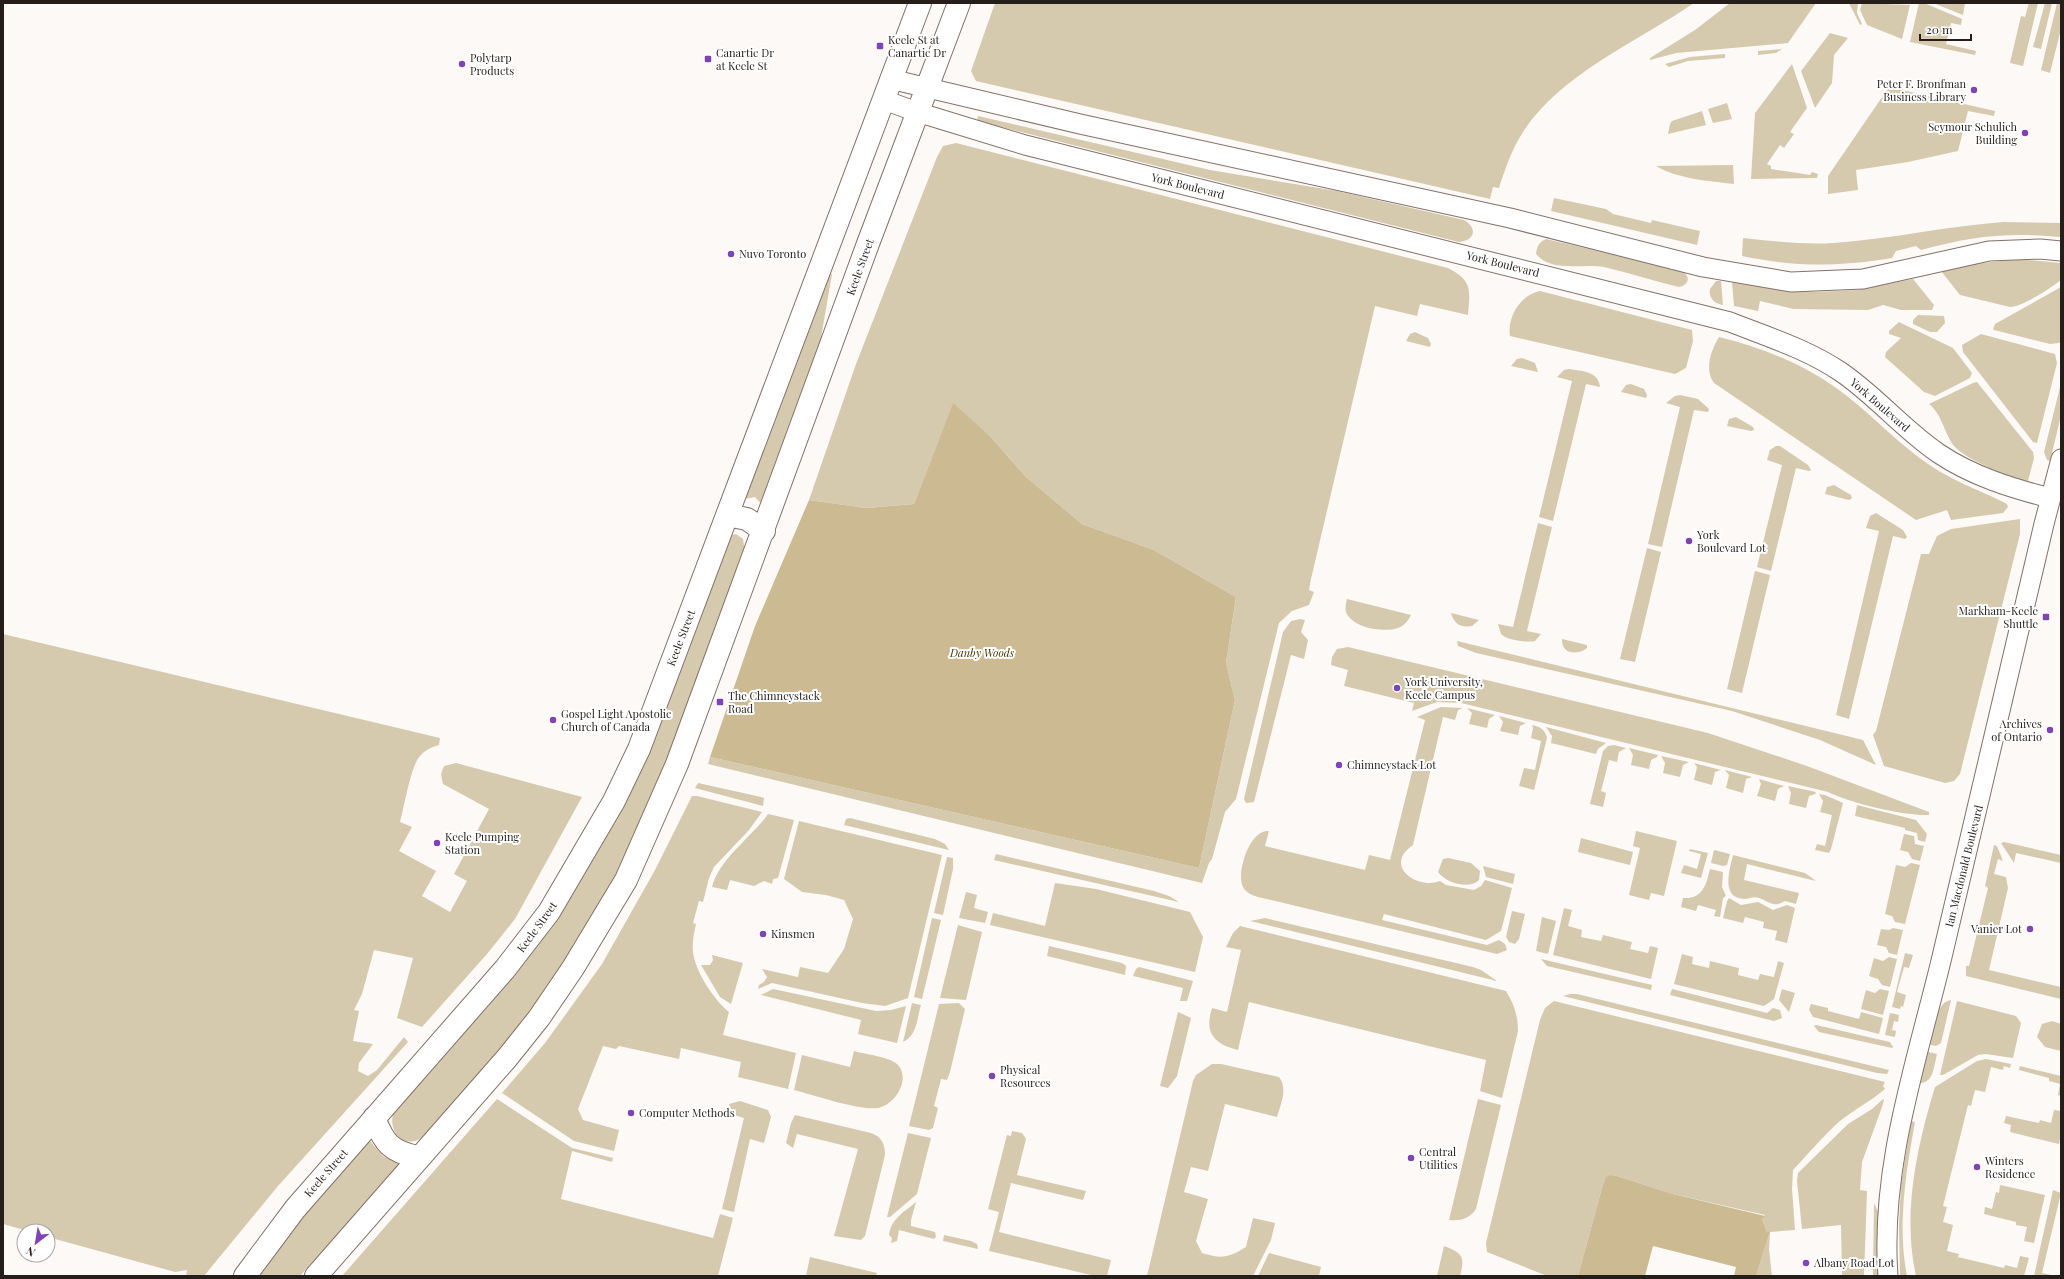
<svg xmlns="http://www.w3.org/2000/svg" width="2064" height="1279" viewBox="0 0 2064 1279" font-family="'Playfair Display',serif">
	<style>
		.green { fill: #d5caad }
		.forest { fill: #ccbb92 }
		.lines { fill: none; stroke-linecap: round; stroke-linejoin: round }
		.tertiary-casing { stroke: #83726a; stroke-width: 21 }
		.secondary-casing { stroke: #83726a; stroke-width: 24 }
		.tertiary { stroke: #fff; stroke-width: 19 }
		.secondary { stroke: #fff; stroke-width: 22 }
		.poi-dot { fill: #7d44ba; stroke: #fff; stroke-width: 1.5 }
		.labels { text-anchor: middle; stroke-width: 4; stroke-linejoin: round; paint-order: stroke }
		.poi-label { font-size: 11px; fill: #251e1a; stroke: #fff; text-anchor: start }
		.street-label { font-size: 11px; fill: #251e1a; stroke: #fff }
		.park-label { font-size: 11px; font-style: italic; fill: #493700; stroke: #fff }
	</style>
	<rect width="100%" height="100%" fill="#fdf9f7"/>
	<path class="green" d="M995,3h699c-55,38 -134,71 -171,129 -11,17 -18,37 -24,56l-6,-1 -3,12 -514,-118 -5,-10z
		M1730,3h86l-28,40 -112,10 -26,7v-2l45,-28z
		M1849,3h9l-1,10 5,11 -2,1z
		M1862,3l48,2 -8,34 -35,-14 -7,-15z
		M1919,3h5l38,16 -1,6 -10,-2 -5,21 30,7 -1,4 -65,-13z
		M1933,3h32l-2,12z
		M2029,3h9l-15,63 -13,-3 11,-47 4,1z
		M2045,3h7l-11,46 -8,-2z
		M2057,3h4v26l-11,44 -9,-3z
		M1830,33l18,5 -14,17 -2,28 -17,25 -14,-37z
		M1782,49l-6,4 -18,2v-4z
		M1725,54v4l-37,3 -19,6 -4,-3 25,-7z
		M1792,64l15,44 -17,24 4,2 -10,14 -4,-3 -13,19 4,2v3l39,6 2,-3 6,2 -1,4 -66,1 4,-66z
		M1889,87l106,24 -1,5 -26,-5 -10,40 -50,11 -52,8 2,20 -30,4v-18z
		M1727,103l5,16 -19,4 -5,-14z
		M1702,111l4,14 -38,9 2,-10 2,-3z
		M978,116l232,54 127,21 127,29c14,8 11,21 -5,22l-482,-121z
		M956,143l492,125c25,13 22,22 20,47l-48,-11 -3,12 -42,-10 -64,273 -2,11 5,2 -5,13 -17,6 -13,12 -43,176 -11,13 -13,47 -3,4 -7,20 -494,-119 2,-7 489,111 36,-168 -9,-37 10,-66 -82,-47 -72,-26 -57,-48 -35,-40 -37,-32 -39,100 -48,4 -57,-8 47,-136 81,-207 6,-11z
		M1733,165l1,19c-25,-3 -56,-5 -78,-18z
		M1554,198l52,11 7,5 38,9 1,-3 48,11 -3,14 -146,-34z
		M2003,222l58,1 -1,14c-51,-5 -89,-1 -139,13l-5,-4 -20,5 -4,7c-53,9 -97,9 -150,-2l1,-18c30,3 61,7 91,5 57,-4 113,-17 169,-21z
		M1546,239l134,31c11,5 10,15 -1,17 -25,-6 -50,-14 -75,-20 -21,-4 -53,6 -68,-13 1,-8 3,-12 10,-15z
		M2018,259l43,4v17c-10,8 -39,27 -51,27l-50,-12 -19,-24 24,-6z
		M829,273l3,1 -14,81 -56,150 -7,-8 -11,2z
		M1913,279l21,26 -2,5h-31l-18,-5 -15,5 -75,-1 -33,-8 -2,10 -24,-5 -2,-24 81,10 43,-2z
		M1716,281h5l2,24c-8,-1 -15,-7 -13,-16z
		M2061,287v54l-2,2 -9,1 -56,-14 -1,-1 2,-5z
		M1540,291l152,39 1,11 -7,27 -11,6 -165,-38c-3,-19 10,-41 30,-45z
		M1918,315l26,1 1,7 -8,9h-7l-17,-8v-4z
		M1899,322l54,26 19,25 -2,5 -35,18 -11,-4 -39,-35 1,-5 15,-14 -12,-4v-3z
		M1415,332l13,6 3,6 -1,3 -24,-6 4,-7z
		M1981,334l74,20 2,9 -20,80 -4,-1 -70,-90 -1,-7z
		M1719,337c46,11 91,30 128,59 29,23 54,50 84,70 24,16 51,25 76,38l1,3 -5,6 -52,7 -4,-10 -31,10 -202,-137c-10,-13 -3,-33 5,-46z
		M1522,358l13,5 3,9 -27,-6 6,-7z
		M1569,369c12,2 30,2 31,18l-14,-3 -33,137 -14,-4 33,-136 -15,-4 7,-7z
		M1977,382l56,70 1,6 -6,23c-16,-1 -64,-23 -74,-35 -10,-13 -12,-32 -25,-42l44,-21z
		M2061,383v33l-11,45 -3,-1 -3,-8z
		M1631,384l13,5 3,6 -1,3 -25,-6 5,-7z
		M1680,395l18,4 11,10 -1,3 -14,-2 -32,137 -14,-3 32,-137 -14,-4 9,-7z
		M1736,417l17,10 1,3 -3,1 -24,-5 2,-7z
		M1776,446h4l28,19 3,5 -2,1 -13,-3 -25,103 -14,-4 25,-102 -15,-5 3,-10z
		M1834,485l17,10 1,3 -3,2 -24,-6 2,-7z
		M1876,513l27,17 4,7 -2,2 -12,-3 -44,183 -13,-4 43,-184 -13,-3 4,-12z
		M2020,519v15l-60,240 -6,7 -9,2 -61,-17 -11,-31 3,-4 45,-177h8l8,-18 14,-7z
		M1538,523l14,4 -25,104 14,3 -6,7c-7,2 -29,-1 -34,-7 -1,-3 -2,-7 -3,-10l15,3z
		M736,534l7,5 2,13c-46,124 -89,258 -156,372 -44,75 -101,140 -159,205 -4,4 -8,9 -12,11 -18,7 -29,-11 -25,-26l149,-178 186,-396 4,-5z
		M1647,548l14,4 -26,110 -15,-3z
		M1755,571l15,4 -28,118 -15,-4z
		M1347,599l64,16c-3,6 -7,11 -13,13 -14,5 -46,0 -52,-16 -1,-3 0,-9 1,-13z
		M1451,613l28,7 -7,6c-11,2 -18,-2 -21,-13z
		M1300,619l5,1 -4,12 7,8 -4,19 -13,-4 -37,147 -8,1 -2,-4 39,-167 8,-11z
		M3,634l437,104 -1,7c-7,2 -14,5 -19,11 -9,9 -16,52 -20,66l12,5 -13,24 37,20 -14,25 28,16 17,-31 -13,-7 35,-65 -46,-25 -2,-10 3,-8 12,-3 126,34 -67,122 -28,35 -65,73 -25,-9 16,-60 -39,-8 -12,44 -8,16 5,1 -6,30 20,3 -14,19 -1,8 10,5 9,-6 27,-33 4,5 -130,144 -74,90h-18l1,-6 -12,2 -127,-35v-6h-20l-25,-7z
		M1562,639l25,6v3c-10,8 -26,6 -25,-9z
		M1457,641l406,99 13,25 -56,-25 -88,-29 -256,-58 -18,-7z
		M1348,647l360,86 99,33 122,46v3c-26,1 -79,-12 -101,-23l-367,-89 -24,-1 -25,9 2,-8 -70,-17 4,-16 -17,-5 1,-8 5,-8z
		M1441,707l22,1 -5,2 -3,10 -12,-3 -30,128c-31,21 5,45 27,36l6,4 28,5 7,-4 4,-6 27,8 -11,43 -15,9 -102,-26 -2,6 105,25 12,-5 6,4 2,6 -10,4 -239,-57c-6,-2 -12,-4 -15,-10 -7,-13 6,-58 26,-56l-4,15 100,24 4,-15 21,5 35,-140 -8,-3z
		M1467,708l28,7 -6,4 -2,9 -18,-4 3,-11z
		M1499,716l27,7 -6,3 -2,9 -18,-4 3,-9z
		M1532,725c8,2 13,4 15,13l-13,52 -15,-4 5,-18 11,2 6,-29 -10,-3 2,-10z
		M1546,727l60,16 -8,6 -2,5 -45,-11 1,-7z
		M1614,745l12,3 -7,4 -2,10 -8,-2 -8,31 5,2 -3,14 -13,-3 13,-53 5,-5z
		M1629,748l29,7 -1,2 -6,3 -2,9 -18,-4 2,-10z
		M1661,756l28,6 -6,3 -3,12 -17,-4 2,-10z
		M1694,763l27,7 -6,2 -3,13 -18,-5 3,-13z
		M1725,770l27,7 -6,2 -3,14 -17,-5 3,-13z
		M1759,779l25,7 -6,3 -3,12 -18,-5 4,-12z
		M698,783l63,14 3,1 -1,8 -68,-18z
		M1788,786l28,6 -1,2 -6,2 -3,12 -17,-4 2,-11z
		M1819,794l6,1 18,8 -12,46 -2,4 -14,-3 2,-6 8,2 7,-31 -12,-3 3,-11z
		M692,796h5l65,16 -13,18 -35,37 -5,11 -6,24 -4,-1 -6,22 3,1c-2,9 -4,18 -3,28 2,19 21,48 36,60l-6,23 73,18 -8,36 -50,-12 3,-15 -60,-14 -2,11 -60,-13 -3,3 -13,-3 -25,63 5,11 36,10 -5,21 -40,-10 -72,-48 43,-50 57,-79 53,-94z
		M1857,805l59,15 11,14 -2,8 -7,-2 -1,-7 -12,-3v-2l-50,-12z
		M768,814l26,6 -16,58 -5,1 -1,5 -8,-3 -10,5 -24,-6 -3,10 -15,-3c7,-28 40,-50 56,-73z
		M850,818l85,21 10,5 4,6 -105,-25 2,-6z
		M799,821l143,34 -34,143 -23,8 -23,-3 -90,-20 -14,6 1,-4 5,-3 3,-5 -5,-8 36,8 2,-10 28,6 16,-24 9,-30 -9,-19 -18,-5 -24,-3 -18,-13z
		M1636,831l41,10 -13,55 -13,-3 -2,7 -20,-5 11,-47 -7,-2z
		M1904,834l10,2 1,8 9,2 -4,15 -8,-2 -4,-7 -8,-2z
		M1581,838l52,14 -3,13 -52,-13z
		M2004,842l57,13v8l-45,-10 -2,10 -13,-20z
		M1994,845l3,1 6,15 -5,-2 -4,15 12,3 2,11 -19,82 72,17v12l-95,-23v-10h3l19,-78 -3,-2z
		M1690,849l18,4 -7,25 -20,-5 3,-8 13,4 4,-15 -12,-3z
		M1714,850l16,4 -3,11 -4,1 -12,-3z
		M996,854l158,37 15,5 10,6 -185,-42z
		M1733,855l72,18 11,8 -69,-17 -3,16 55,13 -3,11 -11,-3c-12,7 -15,1 -26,-3 -6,-2 -9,1 -15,1 -24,-1 -14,-30 -11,-44z
		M947,857l6,1v11l-10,46 -9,-2z
		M1448,858l23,5 9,8 -1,9c-10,10 -33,3 -41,-8l5,-13z
		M1911,863l9,2 -15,59 -10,-2 -3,-6 -7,-2 11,-49 9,2z
		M1483,866l32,8 -2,10 -27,-7z
		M1710,869l13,3 -1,15 4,9 -3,2 -3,19 -6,-1 2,-6 -18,-5 -2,6 -15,-4 2,-9c20,1 23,-13 27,-29z
		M1055,883l41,6 94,23 13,25 -8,35 -205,-47 3,-12 52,13z
		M966,892l11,3 -3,13 14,4 -3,11 -26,-5z
		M1729,898l12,7 17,-3 15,8 14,-5 8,3 -8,35 -12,-3 2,-9 -14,-3 1,-6 -19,-5 -2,6 -20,-5 4,-17z
		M1564,908l8,2 -4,16 14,4 -1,7 20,4 2,-6 29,7 -2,7 18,4 2,-7 8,2 -7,31 -98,-24z
		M1512,911l13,3 -6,25 -4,5 -6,-2 -3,-5z
		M1542,917l14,4 -8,33 -12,-3z
		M932,918l9,2 -19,79 -8,-2z
		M1265,918l208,49 8,3 16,11 -247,-60z
		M958,925l24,7 -16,68 -26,-2z
		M1240,926l266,65c8,13 12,25 12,40l-16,67 -22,-7 6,-31 -237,-58 -11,48c-24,-6 -34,-17 -26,-42l15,4 14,-62 -15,-3 7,-14z
		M1893,928l10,2 -6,25 -8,-2 -3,-6 -9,-2 4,-16 8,1z
		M1049,946l73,17 4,3 -1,9 -78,-19z
		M1905,953l8,2 -4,13 -5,-1 -7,25 9,3 -3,12 -2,-1 -1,3 -8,-2z
		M1682,954l11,3 -1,7 17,4 1,-7 29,7 -1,7 20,5 2,-6 14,3 4,-16 6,2 -10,36 -10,7 -90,-22z
		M712,955l31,8 -12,41 -11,-7 -19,-32h9l3,-5z
		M1889,957l8,2 -7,28 -8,-2 -4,-6 -9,-3 5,-18 9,3z
		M1541,959l111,26 -1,5 -104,-24z
		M1139,967l54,14 -6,20h-7l3,-13 -50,-12 3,-7z
		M773,989l103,22 15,-1 15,-4 -9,37 -39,-9 3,-14 -100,-25z
		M1672,989l95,24 6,-5 7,2 2,8 -8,3 -104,-26z
		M1782,989l13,4 -6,19 -10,-12z
		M1880,989l9,2 -6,24 -22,-6 5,-19 9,3z
		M1570,994h7l312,76 -2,4 -10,-1 -314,-77z
		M1951,1000l-10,43 -5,3 -6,-1c3,-13 5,-43 21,-45z
		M1554,1001l331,81 -2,4 2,3c-14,12 -30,20 -45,32 -17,15 -32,33 -47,49l-1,19 3,41 -25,2 -1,17 3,27h-16l14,-44h-3l-5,-13 3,-4 -92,-21 -56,-18c-8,-1 -11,0 -14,8l-25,92h-31l-60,-24 -1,-9 54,-223 5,-12z
		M1957,1001l59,15 5,7 -8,35 -27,-4 -8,1 -35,20h-3z
		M912,1003l9,2c-4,13 -4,31 -18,37z
		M959,1003l6,6 -15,63 -3,8 -6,-1 -7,27 4,2 -5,20 -4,2 -20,-4 30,-122z
		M1811,1004l17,4v3l31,8 2,-7 22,6 -4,16 -66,-17 -4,-7z
		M1178,1012l13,6 -14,58 -9,12 -8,-2z
		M1890,1013l9,2 -1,7 -4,-1 -2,9 4,1 -1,6 -10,-2z
		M2052,1021l9,3v27l-16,-4 -8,-10 5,-13z
		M1816,1025l74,17 3,5 -1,1 -73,-16 -5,-6z
		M854,1051c10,3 37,6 44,14 13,14 -3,40 -20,43 -17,3 -65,-13 -84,-18l8,-35 48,12z
		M1928,1052l9,2c-3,11 -3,29 -17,29z
		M1986,1059l25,5 -1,4 -6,-2 -1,4 -12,-3 -6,25 -10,-2 -4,16 -3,-1 -25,101 4,1 -4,15 10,3 -6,26 12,3 -1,3 46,11 1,-3 12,3 3,-12 9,2 -5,18h-108c-14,-62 1,-130 19,-189l42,-26z
		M1212,1064h9l58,13c9,12 2,26 -2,40l-52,-13 -17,67 -17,-4 -7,25 24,7 -12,42 6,12c20,6 26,5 44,-6l7,-29 22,5 -4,17 -18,36h-106l46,-195 3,-6z
		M2020,1066l41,10v20l-3,-1 2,-11 -11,-3v-3l-30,-8z
		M497,1099l75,49 41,10 -1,4 -40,-11 -11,48 152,39 7,-24 13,4 -15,58h-376z
		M1478,1099l23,6 -25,104c-7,10 -15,12 -27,11z
		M1883,1099l1,1 -2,7 -20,55 -2,28 7,1 -3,85h-22l-1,-51 -39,4 -5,-48 1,-8 50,-49 24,-15z
		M740,1101l28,9 3,7 -7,26 -14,-4 -16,73 -12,-3 22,-91 -14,-4 -1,-10z
		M2054,1110l7,1v23l-2,10 -49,-12 1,-7 -7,-2 2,-7 33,7 1,-3 11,3z
		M795,1115l76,18c11,4 14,11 14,22l-20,81 -4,4 -27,-4 24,-87 -61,-15 -4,14 -7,-5 5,-20z
		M1911,1121l4,1c-9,50 -18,104 -8,154h-7l-1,-51 2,-41z
		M1012,1131l10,2 4,6 -9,36 69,16 -3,9 -72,-17 -12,49 112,28 -4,16h-12l-106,-25 10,-39 -11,-3 19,-74 4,1z
		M908,1133l23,5 -14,56 -27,23h-3z
		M369,1140l14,16 15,8 -1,3 -97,109h-44l36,-47z
		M2000,1185l45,10 -11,48 -10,-2 3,-14 -11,-2v-3l-32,-8 1,-7 7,2 4,-17 3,1z
		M2053,1190l8,3 -19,80 14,3h-22z
		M916,1202l-5,18v6l24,6 1,5 -2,2 -35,-9 -2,11 -6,2 1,-5 -3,-3c2,-16 15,-23 27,-33z
		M1874,1203l6,13 -2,60h-5z
		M944,1235l27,6 6,3 1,5 -35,-8z
		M1444,1246c19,7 21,11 16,30h-23z
		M1269,1253l52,14 -2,9h-61z
		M810,1257l67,16 -1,3h-70z"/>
	<path class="forest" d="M953,403l37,33 35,40 57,48 72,26 82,47 -10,66 9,37 -36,168 -489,-111 45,-131 54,-126 57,8 48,-4z
		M1610,1175l7,1 56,18 92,22 -3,3 5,13h3l-14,44h-22l2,-9 -83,-21 -8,30h-67l25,-92 3,-7z"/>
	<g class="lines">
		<g class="tertiary-casing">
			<path id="tertiary" d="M890,79l190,45 430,94 193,49 88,15 72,-3 126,-28 51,-2 21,2
				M884,100l33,12 108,33 705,177c38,15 77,27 111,50 35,24 62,57 97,81 34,23 73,35 112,45
				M1888,1276c-8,-108 28,-212 53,-315 35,-146 70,-292 103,-437l17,-65"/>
		</g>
		<g class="secondary-casing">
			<path id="secondary" d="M727,515l20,4 17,12
				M374,1118c10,25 17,34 44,39
				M245,1276l50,-67 210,-240 44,-57 65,-111 25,-52 281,-746
				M316,1276l191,-218 32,-40 34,-50 53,-88 51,-116 192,-523 90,-238"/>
		</g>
		<use href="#tertiary" class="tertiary"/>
		<use href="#secondary" class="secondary"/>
	</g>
	<g class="poi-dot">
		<rect x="876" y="42" width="8" height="8" rx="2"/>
		<rect x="704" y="55" width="8" height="8" rx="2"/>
		<circle cx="462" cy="64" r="4"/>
		<circle cx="1974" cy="90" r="4"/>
		<circle cx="2025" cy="133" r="4"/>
		<circle cx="731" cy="254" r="4"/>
		<circle cx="1689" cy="541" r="4"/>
		<rect x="2042" y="613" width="8" height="8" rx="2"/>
		<circle cx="1397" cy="688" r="4"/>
		<rect x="716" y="698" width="8" height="8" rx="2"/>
		<circle cx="553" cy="720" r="4"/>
		<circle cx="2050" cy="730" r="4"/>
		<circle cx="1339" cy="765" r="4"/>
		<circle cx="437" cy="843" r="4"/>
		<circle cx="2030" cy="929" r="4"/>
		<circle cx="763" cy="934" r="4"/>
		<circle cx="992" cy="1076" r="4"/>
		<circle cx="631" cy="1113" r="4"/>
		<circle cx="1411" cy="1158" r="4"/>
		<circle cx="1977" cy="1167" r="4"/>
		<circle cx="1806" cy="1263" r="4"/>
	</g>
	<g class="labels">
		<g class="poi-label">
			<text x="888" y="44">Keele St at<tspan x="888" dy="13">Canartic Dr</tspan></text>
			<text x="716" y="57">Canartic Dr<tspan x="716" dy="13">at Keele St</tspan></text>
			<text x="470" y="62">Polytarp<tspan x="470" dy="13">Products</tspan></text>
			<text x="1966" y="88" text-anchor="end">Peter F. Bronfman<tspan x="1966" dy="13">Business Library</tspan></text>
			<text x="2017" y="131" text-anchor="end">Seymour Schulich<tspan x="2017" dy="13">Building</tspan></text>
			<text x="739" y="258">Nuvo Toronto</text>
			<text x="1697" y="539">York<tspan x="1697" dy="13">Boulevard Lot</tspan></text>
			<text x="2038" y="615" text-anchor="end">Markham-Keele<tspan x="2038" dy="13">Shuttle</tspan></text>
			<text x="1405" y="686">York University,<tspan x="1405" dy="13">Keele Campus</tspan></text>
			<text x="728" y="700">The Chimneystack<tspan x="728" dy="13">Road</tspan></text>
			<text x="561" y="718">Gospel Light Apostolic<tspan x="561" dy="13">Church of Canada</tspan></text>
			<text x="2042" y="728" text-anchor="end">Archives<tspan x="2042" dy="13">of Ontario</tspan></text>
			<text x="1347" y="769">Chimneystack Lot</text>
			<text x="445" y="841">Keele Pumping<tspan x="445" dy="13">Station</tspan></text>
			<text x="2022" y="933" text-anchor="end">Vanier Lot</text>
			<text x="771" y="938">Kinsmen</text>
			<text x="1000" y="1074">Physical<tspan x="1000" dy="13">Resources</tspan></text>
			<text x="639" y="1117">Computer Methods</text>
			<text x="1419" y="1156">Central<tspan x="1419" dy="13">Utilities</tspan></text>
			<text x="1985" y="1165">Winters<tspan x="1985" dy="13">Residence</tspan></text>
			<text x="1814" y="1267">Albany Road Lot</text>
		</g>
		<g class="street-label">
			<text transform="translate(1188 186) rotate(14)" y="4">York Boulevard</text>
			<text transform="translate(1503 264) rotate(14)" y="4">York Boulevard</text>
			<text transform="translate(860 267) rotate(-70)" y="4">Keele Street</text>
			<text transform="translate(1880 405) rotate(41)" y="4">York Boulevard</text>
			<text transform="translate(681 638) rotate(-69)" y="4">Keele Street</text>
			<text transform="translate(1964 866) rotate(-76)" y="4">Ian Macdonald Boulevard</text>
			<text transform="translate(537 927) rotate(-54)" y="4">Keele Street</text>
			<text transform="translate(326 1173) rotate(-49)" y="4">Keele Street</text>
		</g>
		<g class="park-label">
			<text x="982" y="657">Danby Woods</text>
		</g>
	</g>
	<rect width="2064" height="1279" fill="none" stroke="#251e1a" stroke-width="8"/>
	<g transform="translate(36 1243) rotate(211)"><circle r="19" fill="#ffffff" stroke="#a8a5a3"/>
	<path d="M0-3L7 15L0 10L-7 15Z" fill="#7d44ba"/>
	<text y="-6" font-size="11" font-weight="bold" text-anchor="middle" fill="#251e1a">N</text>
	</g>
	<path d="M1920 34v6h51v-6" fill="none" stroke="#251e1a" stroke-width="2"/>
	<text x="1926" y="34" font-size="12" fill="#251e1a" stroke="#ffffff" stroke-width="3" paint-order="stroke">20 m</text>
</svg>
